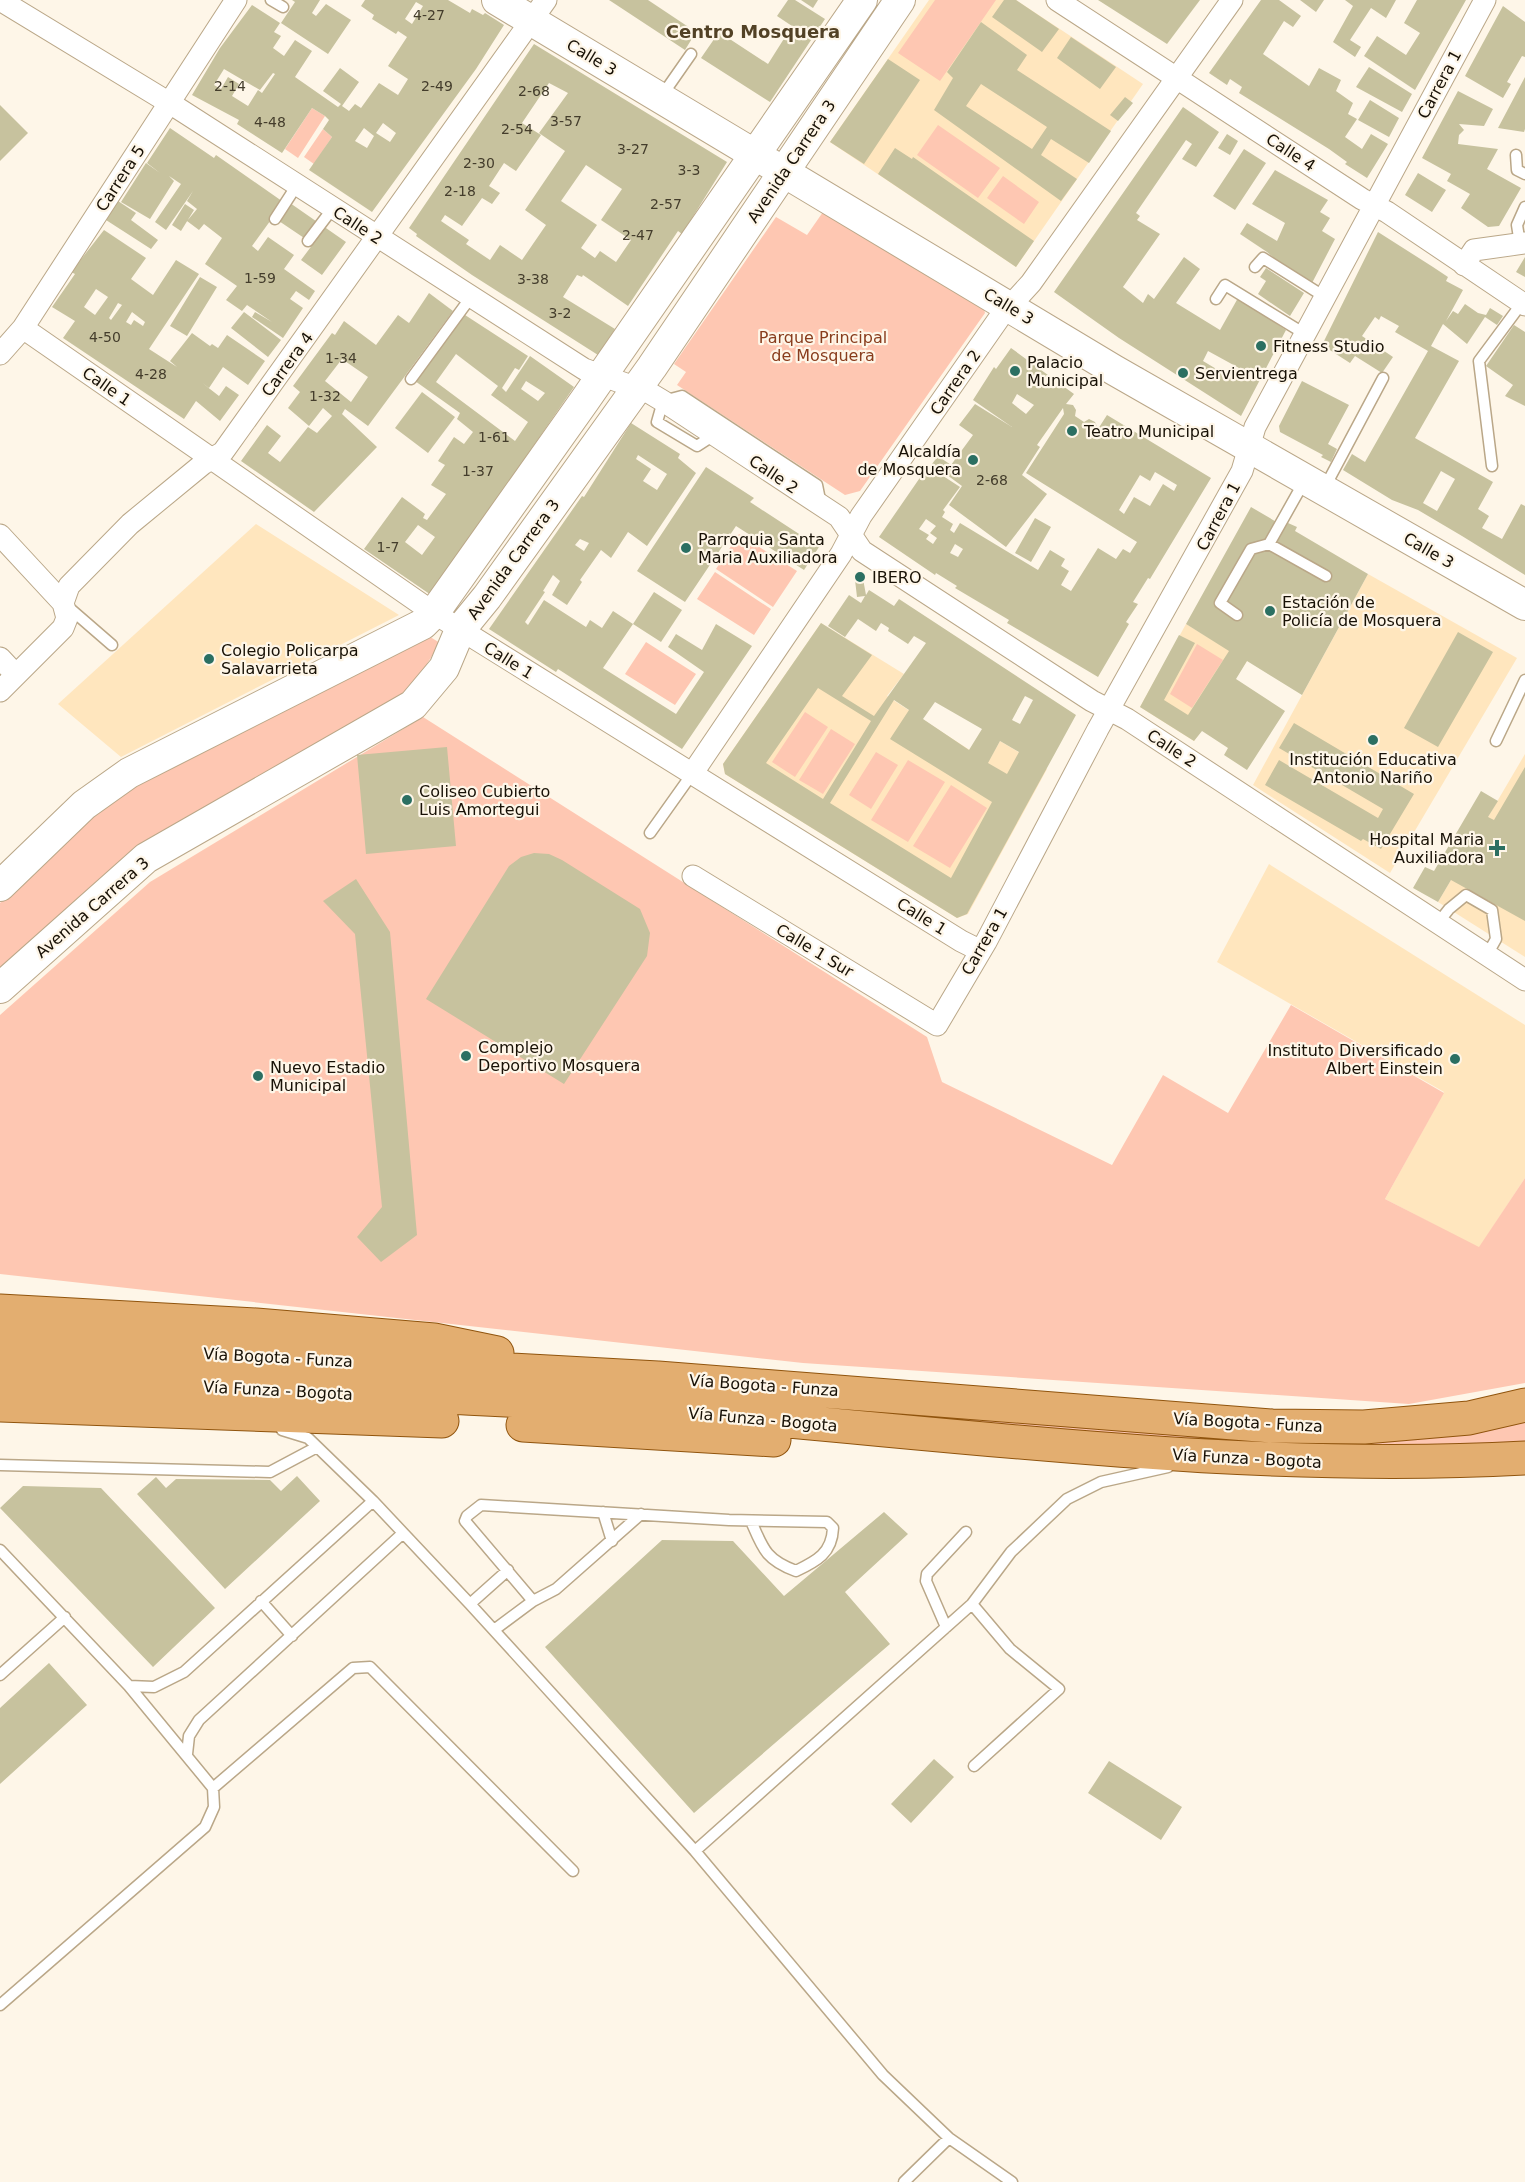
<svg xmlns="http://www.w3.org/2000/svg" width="1525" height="2182" viewBox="0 0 1525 2182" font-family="'DejaVu Sans',sans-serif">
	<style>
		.built { fill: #ffe6be }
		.green { fill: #fec7b2 }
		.building { fill: #c7c29e; fill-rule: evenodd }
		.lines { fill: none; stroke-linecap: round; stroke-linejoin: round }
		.service-casing { stroke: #baa788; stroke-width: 13 }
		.minor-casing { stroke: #baa788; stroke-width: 23 }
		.secondary-casing { stroke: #baa788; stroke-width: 32 }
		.primary-casing { stroke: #90540d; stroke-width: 35 }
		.service { stroke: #fff; stroke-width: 10 }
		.minor { stroke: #fff; stroke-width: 21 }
		.secondary { stroke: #fff; stroke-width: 30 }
		.primary { stroke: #e3ae70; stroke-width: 33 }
		.poi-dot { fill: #2b6f62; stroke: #fef6e8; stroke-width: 2 }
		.labels { text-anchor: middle; stroke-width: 4.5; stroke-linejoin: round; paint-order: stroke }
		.number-label { font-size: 14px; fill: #443d2c }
		.street-label { font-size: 16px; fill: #181106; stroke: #fef6e8 }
		.park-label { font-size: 16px; fill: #893d1d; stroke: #fef6e8 }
		.poi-label { font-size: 16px; fill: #181106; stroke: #fef6e8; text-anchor: start }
		.neighbourhood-label { font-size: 18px; font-weight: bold; fill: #524125; stroke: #fef6e8 }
	</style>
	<rect width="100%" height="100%" fill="#fef6e8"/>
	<path class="built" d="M929,0h87l127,84 -127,183 -186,-125z
		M256,524l143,91 -278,142 -63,-53z
		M1368,574l149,84 -127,215 -137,-88z
		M821,623l83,51 -17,22 101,66 12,-21 47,28 -79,145 -11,4 -232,-144 -2,-10z
		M1186,624l61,37 -53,80 -54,-34z
		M1525,754v203l-87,-55z
		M1269,864l256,161v153l-46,70 -94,-49 59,-107 -227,-130z"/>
	<path class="green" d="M935,0h61l-56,81 -42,-28z
		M312,108l13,8 -27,42 -13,-9z
		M938,125l62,43 -22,30 -61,-43z
		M323,129l9,8 -18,27 -10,-7z
		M1003,176l36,26 -15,22 -37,-26z
		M823,212l161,97 1,4 -125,178 -15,4 -168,-110 9,-13 -12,-8 102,-147 31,18z
		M739,534l58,37 -24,36 -57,-38z
		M715,572l56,37 -17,26 -57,-36z
		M427,635l13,8 -35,56 -405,274v-70l99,-97z
		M646,642l50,32 -21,31 -50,-31z
		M1197,644l26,16 -31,48 -22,-14z
		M805,712l23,15 -33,50 -23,-15z
		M423,717l504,320 15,45 170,83 51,-90 65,38 63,-108 153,88 -59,106 94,48 46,-69v205l-116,21 -606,-41 -803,-89v-259l150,-133z
		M831,729l24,15 -32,50 -24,-14z
		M876,752l22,13 -27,44 -22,-14z
		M908,760l37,22 -37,60 -37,-22z
		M951,785l36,23 -37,60 -37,-22z
		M559,1382l728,60 144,-4 94,-23v28l-60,8 -268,-6z"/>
	<path class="building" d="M292,0h28l-8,13 4,3 10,-12 25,16 -23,34 -47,-31 14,-21z
		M365,0h83l22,13 2,-4 11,6 2,-2 19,12 -28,44 -104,143 -63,-42 23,-33 -9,-8 6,-9 -4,-4 -13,-8 -30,45 -45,-29 2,-4 -47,-25 28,-47 32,-43 28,18 -6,9 7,4 -8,12 11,8 11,-16 17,11 -17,26 43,30 3,-3 -18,-13 17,-23 19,14 -17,24 7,5 6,-7 6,4 18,-25 19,12 10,-16 -20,-13 19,-29 -9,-6 -2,3 -24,-15 2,-4 -13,-9zM416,2l7,4 -11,18 -7,-5zM224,69l36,21 13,-17 2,1 -13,19 -4,-3 -10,16 -16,-10 7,-12 -11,-7 -7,12 -7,-4zM383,123l13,10 -6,9 -14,-9zM364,128l10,8 -7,12 -12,-7z
		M609,0h39l48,32 -11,18z
		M788,0h7l30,19 -55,83 -69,-44 18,-26 49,32 24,-38 -15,-10z
		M801,0h17l-5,8z
		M1004,0h12l43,29 -17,23 -50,-35z
		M1098,0h102l-33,44z
		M1261,0h18l22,16 -8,11 -9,-6 -21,33 46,32 10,-18 22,12 -5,11 17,12 -5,11 9,5 -12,18 17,12 9,-15 17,10 -21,34 -22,-14 2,-2 -18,-13 -90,-56 3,-6 -12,-8 -3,6 -18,-12z
		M1300,0h24l-8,12z
		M1345,0h51l-10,18 -15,-10 -21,32 11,7 -6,10 -22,-15 20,-36z
		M1417,0h49l-51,90 -51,-34 13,-20 29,19 14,-22 -16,-10z
		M1503,6l22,16v35l-3,-1 -15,26 4,2 -8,14 -38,-22z
		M981,22l46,33 -10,15 94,61 -22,32 -38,-24 -10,16 36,24 -16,22 -127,-91 19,-32 -6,-6zM981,84l66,43 -15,22 -66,-43z
		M1071,37l45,30 -16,22 -43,-31z
		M534,44l193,118 -45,72 -4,-3 -50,75 -45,-31 -1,2 -5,-2 -14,22 52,32 -17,26 -126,-80 -56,-39 1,-2 -8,-6zM549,83l19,10 -29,40 26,18 -40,59 21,15 -24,35 -22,-15 -10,15 -24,-16 3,-4 -28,-19 4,-6 17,11 20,-28 10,6 8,-11 -11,-7 15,-23 12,8 25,-36 -19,-12zM586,165l36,24 -21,31 30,20 -15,22 -16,-11 -5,7 -14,-10 16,-23 -36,-24z
		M888,59l32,21 -56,84 -34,-22z
		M1369,67l43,27 -10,18 -46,-25z
		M1525,77v52l-1,3 -26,-4z
		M1458,91l35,18 -9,17 -25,-2 5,6 -5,5 -1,9 40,5 -11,20 34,19 -22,38 -11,1 -27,-19 9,-14 -23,-13 4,-7 -29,-16z
		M1125,97l8,6 -15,18 -8,-6z
		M1370,100l29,18 -10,19 -31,-17z
		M0,105l28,28 -28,28z
		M1183,107l36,25 -23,35 -14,-8 10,-15 -6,-4 -50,73 4,3 -3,4 23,14 -37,53 20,16 5,-9 6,5 30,-42 16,12 -24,34 44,27 18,-32 48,32 -45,86 -122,-78 -65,-46zM1208,351l31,17 -6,11 -30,-18z
		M170,128l44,30 2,-3 73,51 1,-3 56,39 -24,33 -21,-15 12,-16 -40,-27 -21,29 6,5 10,-14 26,18 -10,14 31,22 -6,9 -13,-9 -6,8 13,9 -20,30 -31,-21 3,-5 17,10 -25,-17 -5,6 -16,-11 11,-14 -32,-22 17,-26 -18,-14 -5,6 -12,-9 10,-12 -10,-8 6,-10 -27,39 -11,-8 26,-38 -12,-8 5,5 -24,38 -29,-17 25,-39 14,10 -13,-10z
		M1227,134l11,7 -8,14 -12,-7z
		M895,148l17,11 1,-2 121,84 -18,26 -138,-93z
		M1244,149l22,14 -31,47 -22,-14z
		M1275,170l53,30 -8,12 10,6 -8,13 13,8 -23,44 -22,-11 -23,-20 -27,-18 7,-11 30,18 8,-18 -33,-19z
		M1418,173l28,17 -14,22 -27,-17z
		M118,201l18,12 -5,7 27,20 -7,9 -45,-29z
		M185,204l9,6 -13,21 -9,-6z
		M104,230l42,28 -15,21 22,16 23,-35 23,14 -50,75 28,18 -7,-6 22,-28 18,13 2,-2 6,4 9,-13 38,26 -17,24 -25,-18 -14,21 -8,-6 18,14 7,-10 13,9 -19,26 -24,-20 -12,18 -121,-81 12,-17 -23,-14 23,-33 -4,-2zM96,289l12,8 -13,18 -11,-8zM118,303l4,2 -11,15 -2,-2zM132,312l13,10 -2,4 -9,-6 -3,5 -5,-3z
		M1378,232l55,35 15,10 -2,4 17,9 -17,31 7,-10 5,3 7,-10 13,9 8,2 4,-7 13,8 -6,9 -12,-8 -18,27 -24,-20 -12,22 28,15 -44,77 78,44 -15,27 11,7 -7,12 20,11 19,-35 4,2v69l-63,-39 -44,-26 -26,-10 -49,-30 9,-16 13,8 63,-111 -33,-19 4,-6 -18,-10 -2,4 -4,-3 -13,19 31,21 -11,16 -27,-17 -5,7 -28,-18zM1441,471l14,8 -18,32 -14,-8z
		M1525,257v20l-9,-5z
		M1266,268l38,25 -14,23 -32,-22 8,-13 -6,-4z
		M200,277l17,10 -30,49 -17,-10z
		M429,293l24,18 -85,115 -23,-17 -3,5 35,33 -63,65 -73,-51 26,-36 14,11 -13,17 12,9 28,-35 9,6 15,-17 -9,-8 -14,18 -21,-18 12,-16 -7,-6 39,-53 3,2 9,-14 32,24 22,-30 11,8zM342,359l26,18 -17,25 -26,-21z
		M244,312l37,28 -13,17 -37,-29z
		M465,315l63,41 -9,14 -4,-2 -13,20 4,4 24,-36 44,31 -143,208 -67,-46 38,-52 23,17 -2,4 4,2 19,-26 -15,-9 14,-20 -7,-4 16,-24 10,7 9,-12 -16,-13 3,-6 -45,-32zM456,354l42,32 -7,9 37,27 -13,19 -79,-59zM526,381l19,12 -7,8 -17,-12zM418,525l17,12 -13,18 -17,-13z
		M1514,325l11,7v74l-20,-10 8,-11 -27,-19z
		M1011,348l63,46 -8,10 7,1 3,5 -1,6 9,6 5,-3 6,3 3,7 9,-14 104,63 -61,101 -2,-1 -15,24 5,2 -12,18 3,2 -31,53 -91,-54 2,-3 -54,-32 2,-2 -21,-13 -1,2 -56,-38 49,-71 32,21 -17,23 2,2 -3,5 11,7 -3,6 4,3 6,-10 78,47 12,-20 15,9 -4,7 8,5 -8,14 10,6 27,-43 18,11 7,-10 7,4 7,-11 -111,-69 38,-59 -1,-6 -26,37 3,2 -18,28 25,19 -41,53 -57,-42 13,-19 -30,-22 6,-8 13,9 22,-30 -14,-10 16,-21 37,23 -39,-27 21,-33 2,2zM1017,394l17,11 -8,9 -14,-11zM1155,472l22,13 -3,6 -11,-7 -13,22 -16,-9 -10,17 -5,-4 21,-35 10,6zM926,519l10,7 -6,7 7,5 -4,6 -7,-5 3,-4 -10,-6zM955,544l8,5 -5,8 -8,-4z
		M1302,381l47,24 -21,39 9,5 -6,13 -10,-5 2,-2 -43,-23 -1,-6z
		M422,392l33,25 -27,36 -33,-25z
		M631,423l49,31 -2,4 18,15 -49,73 -19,-14 -17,26 -10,-8 -21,30 2,2 -15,23 -15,-10 8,-14 -7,-6 -10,16 2,1 -20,30 3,3 16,-25 42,27 4,-7 12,8 11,-17 20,13 -30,44 73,46 28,-42 -36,-25 8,-13 26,16 14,-26 36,22 -70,103 -124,-80 -2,3 -67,-43 93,-133 2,1zM638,455l29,19 -10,16 -14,-9 8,-12 -15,-10zM580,539l9,4 -5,8 -9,-6z
		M706,467l48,31 -4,4 69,45 -15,23 -68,-44 -51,76 -48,-31z
		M1251,507l34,20 3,-4 9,4 -2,4 73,43 -66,121 -55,-34 -11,18 49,32 -38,59 -23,-15 4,-7 -26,-17 -8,10 -54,-34 39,-72 16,8 -31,57 24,15 41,-64 -43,-27z
		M1035,518l16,9 -20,35 -16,-9z
		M863,579l3,16 3,-5 25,16 5,-7 177,116 -109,199 -10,4 -232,-144 -2,-10 98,-141 51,32 -30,41 32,20 52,-73 -12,-7 -6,8 -20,-13 1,-3 -8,-5 -5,8 -18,-12 -13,18 -17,-11 21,-31 12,8 4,-7 -8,1 -2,-17zM818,688l53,33 -48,78 -57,-36zM1025,696l8,4 -13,24 -8,-4zM894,700l15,10 -19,29 102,63 -41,76 -121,-75zM935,702l47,27 -13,21 -46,-31zM1000,741l19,11 -12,22 -19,-11z
		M654,592l28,18 -21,32 -28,-18z
		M1458,632l35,20 -55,95 -34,-19z
		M1294,723l120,71 -33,55 -18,-10 -2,2 -96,-56 14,-25 99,58 5,-9 -104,-61z
		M447,747l9,99 -90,8 -9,-99z
		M1525,767v154l-74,-41 -13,22 -25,-14 12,-21 9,4 47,-80 17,10 -10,16 6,3z
		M534,853l15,1 13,6 78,49 10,24 -3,23 -83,128 -138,-85 83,-133 12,-9z
		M356,879l34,53 27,303 -36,27 -24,-25 25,-30 -27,-273 -32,-33z
		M297,1476l23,25 -95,88 -88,-95 19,-17 10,11 10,-9 94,1 11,11z
		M23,1486l78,2 114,120 -62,59 -153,-159z
		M884,1512l24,22 -63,58 45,52 -196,169 -149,-166 117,-107 71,1 51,55z
		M49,1663l38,42 -87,79v-76z
		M934,1759l20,18 -43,46 -20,-19z
		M1109,1761l73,46 -21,33 -73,-47z"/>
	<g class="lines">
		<g class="service-casing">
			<path id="service" d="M271,0l12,7
				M661,97l30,-43
				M1516,155l1,15 8,4
				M275,219l22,-34
				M308,241l25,-33
				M1520,244l-3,-19 8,-18
				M1255,267l8,-9 62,39
				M1216,299l9,-14 80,49
				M411,379l60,-82
				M714,435l-17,11 -40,-24 6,-21 19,-5 135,89 4,20
				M1492,466l-13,-105 43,-58
				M1325,487l58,-109
				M1269,544l57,32
				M67,606l45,39
				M1237,615l-17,-12 31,-54 18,-5 36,-64
				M1496,741l29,-61
				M650,833l42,-59
				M1438,923l11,-14 17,-14 26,15 4,29 -9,16
				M282,1430l26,8 65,63 97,103 225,247 188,224 66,63 63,44
				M0,1465l270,7 47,-25
				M603,1512l9,29
				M0,1550l129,136 84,102 1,19 -9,20 -205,178
				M261,1601l31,35
				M533,1601l-68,-80 2,-5 14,-11 248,15 98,2 6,6c-1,25 -16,33 -37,43 -30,-11 -33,-22 -45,-50
				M470,1604l38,-34
				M972,1604l38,45 49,40 -85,77
				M946,1627l-20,-46 1,-7 39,-42
				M494,1630l39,-29 23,-12 85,-75
				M0,1675l65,-58
				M129,1686l25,1 30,-15 189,-171
				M187,1754l2,-18 10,-16 203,-186
				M213,1788l140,-120 17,-1 203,204
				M695,1851l277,-247 39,-52 56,-53 34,-17 67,-15
				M904,2182l45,-44"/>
		</g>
		<g class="minor-casing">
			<path id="minor" d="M0,0l176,107 408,262 64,23 15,9 176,116 23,34 230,150 35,18 398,261
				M1057,0l305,199 25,13 138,93
				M1464,265l10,-15 51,-7
				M23,328l411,285 527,328 18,9
				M0,354l23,-26 213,-328
				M0,535l63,68
				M0,658l16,17
				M0,691l63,-63 4,-10 -4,-15 6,-17 61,-62 73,-60 20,-12 323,-452
				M692,774l149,-220 20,-38 139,-199 31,-34 201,-283
				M693,876l244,149 49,-83 112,-213 144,-258 13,-44 230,-427"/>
		</g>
		<g class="secondary-casing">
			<path id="secondary" d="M497,0l617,370 411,235
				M0,886l84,-81 45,-32 294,-149 11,-11 151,-213 277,-400
				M0,988l146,-130 267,-153 31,-37 16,-38 27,-33 165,-230 248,-367"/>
		</g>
		<g class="primary-casing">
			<path id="primary" d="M0,1311l256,14 178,15 63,13
				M0,1339l37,5 621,34 614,48 92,1 105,-9 56,-13
				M0,1372c220,17 440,21 659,38 288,22 577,64 866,48
				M0,1405l442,16
				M523,1425l251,15"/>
		</g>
		<use href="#service" class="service"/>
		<use href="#minor" class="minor"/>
		<use href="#secondary" class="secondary"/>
		<use href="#primary" class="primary"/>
	</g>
	<g class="poi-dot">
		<circle cx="1261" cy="346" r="6"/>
		<circle cx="1015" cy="371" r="6"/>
		<circle cx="1183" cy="373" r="6"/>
		<circle cx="1072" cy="431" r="6"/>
		<circle cx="973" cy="460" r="6"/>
		<circle cx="686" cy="548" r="6"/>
		<circle cx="860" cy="577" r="6"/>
		<circle cx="1270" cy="611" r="6"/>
		<circle cx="209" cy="659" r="6"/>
		<circle cx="1373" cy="740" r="6"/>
		<circle cx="407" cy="800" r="6"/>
		<path d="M1494 839h6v6h6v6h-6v6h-6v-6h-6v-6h6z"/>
		<circle cx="466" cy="1056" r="6"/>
		<circle cx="1455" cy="1059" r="6"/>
		<circle cx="258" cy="1076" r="6"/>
	</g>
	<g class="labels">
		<g class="number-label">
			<text x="429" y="20">4-27</text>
			<text x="230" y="91">2-14</text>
			<text x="437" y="91">2-49</text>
			<text x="534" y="96">2-68</text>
			<text x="566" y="126">3-57</text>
			<text x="270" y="127">4-48</text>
			<text x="517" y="134">2-54</text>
			<text x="633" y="154">3-27</text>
			<text x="479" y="168">2-30</text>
			<text x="689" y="175">3-3</text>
			<text x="460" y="196">2-18</text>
			<text x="666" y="209">2-57</text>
			<text x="638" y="240">2-47</text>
			<text x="260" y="283">1-59</text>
			<text x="533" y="284">3-38</text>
			<text x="560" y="318">3-2</text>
			<text x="105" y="342">4-50</text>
			<text x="341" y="363">1-34</text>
			<text x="151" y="379">4-28</text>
			<text x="325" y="401">1-32</text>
			<text x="494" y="442">1-61</text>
			<text x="478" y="476">1-37</text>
			<text x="992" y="485">2-68</text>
			<text x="388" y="552">1-7</text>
		</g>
		<g class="street-label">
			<text transform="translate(592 57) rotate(31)" y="6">Calle 3</text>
			<text transform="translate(1439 84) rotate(-62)" y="6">Carrera 1</text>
			<text transform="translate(1291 152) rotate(33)" y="6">Calle 4</text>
			<text transform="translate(791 161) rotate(-56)" y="6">Avenida Carrera 3</text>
			<text transform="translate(120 178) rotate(-57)" y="6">Carrera 5</text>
			<text transform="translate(358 225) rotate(33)" y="6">Calle 2</text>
			<text transform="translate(1009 306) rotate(31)" y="6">Calle 3</text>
			<text transform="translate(287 364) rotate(-54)" y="6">Carrera 4</text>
			<text transform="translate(955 382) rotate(-55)" y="6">Carrera 2</text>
			<text transform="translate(107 386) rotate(35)" y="6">Calle 1</text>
			<text transform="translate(774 474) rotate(34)" y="6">Calle 2</text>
			<text transform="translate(1218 516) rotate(-62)" y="6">Carrera 1</text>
			<text transform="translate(1429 550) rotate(30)" y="6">Calle 3</text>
			<text transform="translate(513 559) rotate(-54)" y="6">Avenida Carrera 3</text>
			<text transform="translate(509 660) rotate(32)" y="6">Calle 1</text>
			<text transform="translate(1172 748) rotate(33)" y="6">Calle 2</text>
			<text transform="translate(92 907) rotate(-41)" y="6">Avenida Carrera 3</text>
			<text transform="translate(922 916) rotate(32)" y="6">Calle 1</text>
			<text transform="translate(984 941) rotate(-60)" y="6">Carrera 1</text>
			<text transform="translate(815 950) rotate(31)" y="6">Calle 1 Sur</text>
			<text transform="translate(278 1357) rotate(3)" y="6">Vía Bogota - Funza</text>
			<text transform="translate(764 1385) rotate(4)" y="6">Vía Bogota - Funza</text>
			<text transform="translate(278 1390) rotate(3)" y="6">Vía Funza - Bogota</text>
			<text transform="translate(763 1419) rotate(5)" y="6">Vía Funza - Bogota</text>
			<text transform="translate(1248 1422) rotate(3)" y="6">Vía Bogota - Funza</text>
			<text transform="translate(1247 1458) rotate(3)" y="6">Vía Funza - Bogota</text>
		</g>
		<g class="park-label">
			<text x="823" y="343">Parque Principal<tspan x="823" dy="18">de Mosquera</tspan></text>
		</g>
		<g class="poi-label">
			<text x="1273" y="352">Fitness Studio</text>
			<text x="1027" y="368">Palacio<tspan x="1027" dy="18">Municipal</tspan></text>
			<text x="1195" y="379">Servientrega</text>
			<text x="1084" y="437">Teatro Municipal</text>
			<text x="961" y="457" text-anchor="end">Alcaldía<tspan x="961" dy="18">de Mosquera</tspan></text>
			<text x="698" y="545">Parroquia Santa<tspan x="698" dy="18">Maria Auxiliadora</tspan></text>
			<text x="872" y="583">IBERO</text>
			<text x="1282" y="608">Estación de<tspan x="1282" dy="18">Policía de Mosquera</tspan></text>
			<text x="221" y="656">Colegio Policarpa<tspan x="221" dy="18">Salavarrieta</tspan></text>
			<text x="1373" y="765" text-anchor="middle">Institución Educativa<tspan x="1373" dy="18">Antonio Nariño</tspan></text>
			<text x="419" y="797">Coliseo Cubierto<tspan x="419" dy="18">Luis Amortegui</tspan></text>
			<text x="1484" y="845" text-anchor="end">Hospital Maria<tspan x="1484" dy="18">Auxiliadora</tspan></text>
			<text x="478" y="1053">Complejo<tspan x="478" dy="18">Deportivo Mosquera</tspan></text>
			<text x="1443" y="1056" text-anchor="end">Instituto Diversificado<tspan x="1443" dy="18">Albert Einstein</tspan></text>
			<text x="270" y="1073">Nuevo Estadio<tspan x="270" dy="18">Municipal</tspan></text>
		</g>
		<g class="neighbourhood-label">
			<text x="753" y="38">Centro Mosquera</text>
		</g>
	</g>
</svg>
